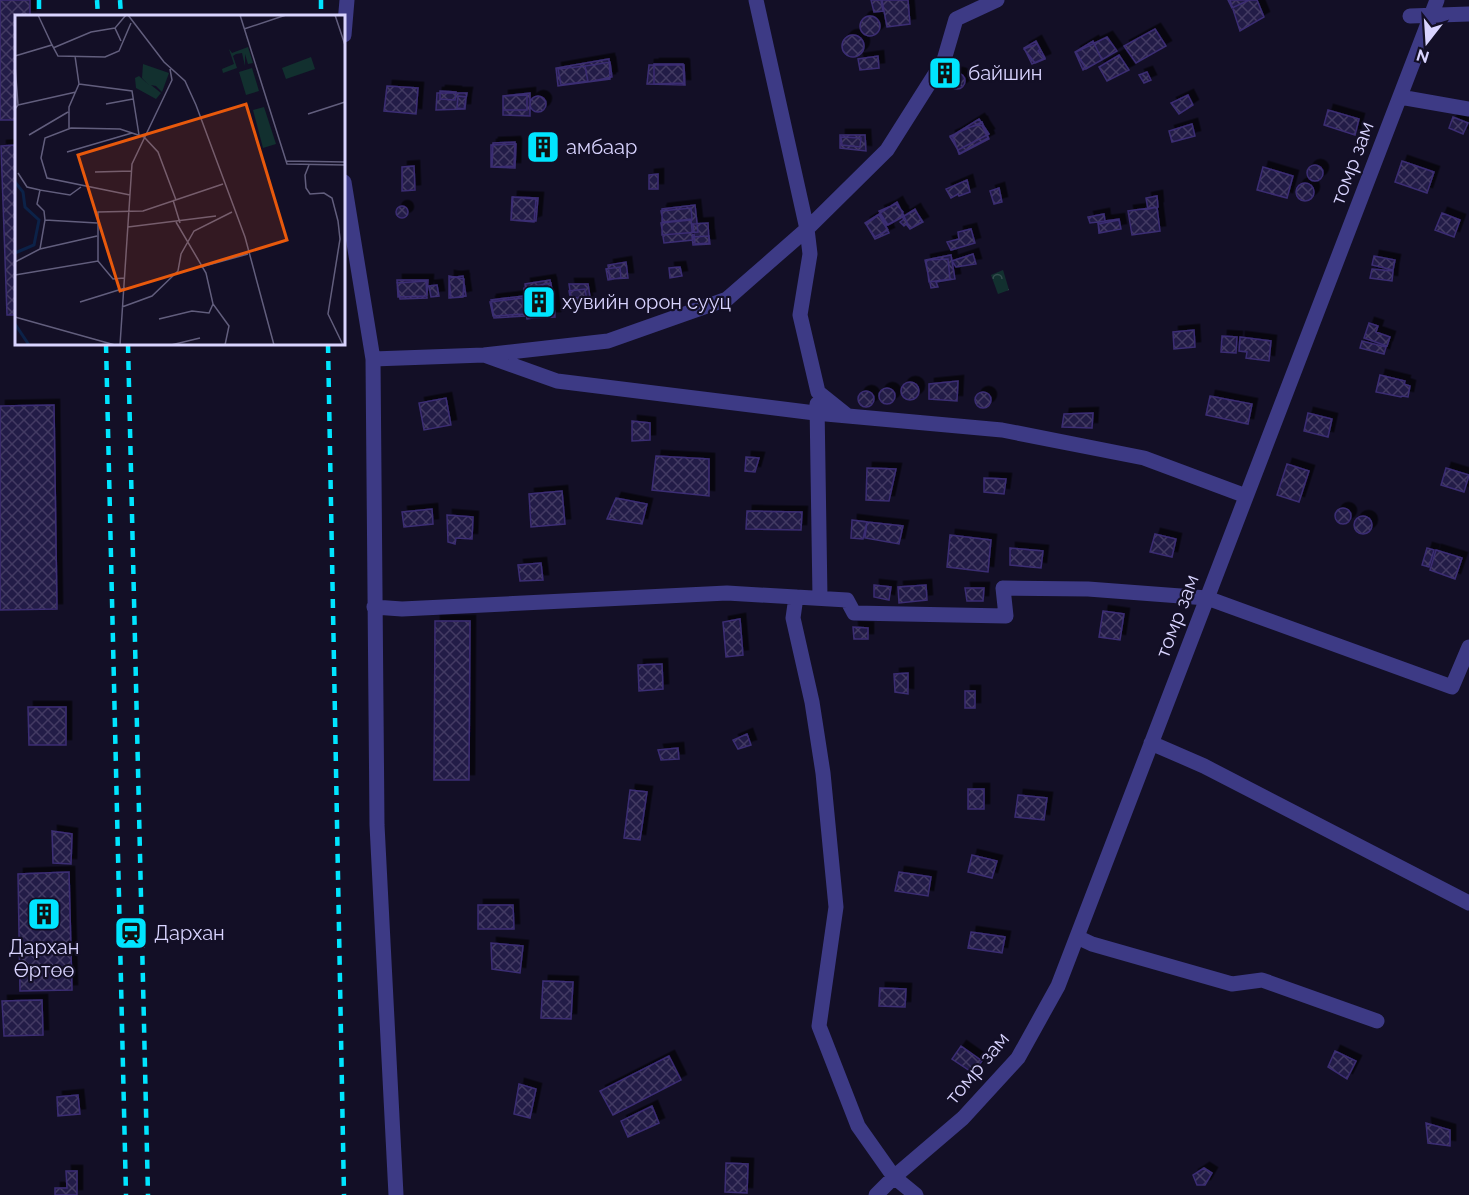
<svg xmlns="http://www.w3.org/2000/svg" width="1469" height="1195" viewBox="0 0 1469 1195" font-family="Raleway,sans-serif">
	<style>
		.forest { fill: url(#forest-crowns) }
		.building { fill: url(#building-cross-hatch); stroke: #3b2d73; stroke-width: 1.5; filter: url(#shadow) }
		.lines { fill: none; stroke-linecap: round; stroke-linejoin: round }
		.minor { stroke: #3d3a85; stroke-width: 15 }
		.rail { stroke: #00e5ff; stroke-width: 4.5; stroke-dasharray: 9 8; stroke-linecap: butt }
		.labels { text-anchor: middle; stroke-width: 4.5; stroke-linejoin: round; paint-order: stroke }
		.poi-label { font-size: 20px; fill: #d9d4ff; stroke: #130f26; text-anchor: start }
		.street-label { font-size: 20px; fill: #d9d4ff; stroke: #130f26 }
		.inset-river { fill: none; stroke: #0c2248; stroke-width: 3 }
		.inset-road { fill: none; stroke: #625e7d; stroke-width: 1.5 }
		.view { fill: #e8590c; fill-opacity: 0.15; stroke: #e8590c; stroke-width: 3 }
		.inset-edge { fill: none; stroke: #d9d4ff; stroke-width: 3 }
	</style>
	<defs>
		<pattern id="forest-crowns" width="20" height="18" patternUnits="userSpaceOnUse" patternTransform="scale(1.5)"><rect width="20" height="18" fill="#12302f"/><path d="M2 6a3 3 0 1 1 6 0M12 15a3 3 0 1 1 6 0" fill="none" stroke="#344d4e"/></pattern>
		<pattern id="building-cross-hatch" width="8" height="8" patternUnits="userSpaceOnUse" patternTransform="scale(1.5)"><rect width="8" height="8" fill="#241b47"/><path d="M0 0l8 8M0 8l8-8" fill="none" stroke="#433b63"/></pattern>
		<filter id="shadow"><feDropShadow dx="5.5" dy="-5.5" stdDeviation="0" flood-color="#0009"/></filter>
	</defs>
	<rect width="100%" height="100%" fill="#130f26"/>
	<path class="forest" d="M1003,270l6,20 -11,4 -7,-19z"/>
	<path class="building" d="M0,0h30v16h-14v104h-16z
		M871,0h10l2,11 -9,1z
		M882,0h26l2,24 -23,3z
		M1228,0h21l-17,8z
		M1230,0h27l7,17 -24,14z
		M860 26a10 10 0 1 1 20 0a10 10 0 1 1-20 0Z
		M1155,29l11,17 -30,17 -12,-17z
		M842 46a11 11 0 1 1 22 0a11 11 0 1 1-22 0Z
		M1107,37l10,14 -31,18 -10,-17z
		M1036,41l9,17 -13,6 -8,-16z
		M1093,41l9,19 -19,10 -8,-18z
		M1037,44l3,5 -2,2 7,8 -10,4 -11,-14z
		M1119,55l10,15 -22,11 -8,-14z
		M878,56l1,12 -19,2 -2,-11z
		M609,59l1,20 -52,7 -2,-18z
		M610,62l2,15 -24,5 -3,-16z
		M654,64h29l1,19 -30,1z
		M649,65h35l1,20 -38,-1z
		M585,66l3,15 -27,4 -3,-16z
		M945,67l3,4 1,5 -4,4 -4,-5z
		M1147,72l4,8 -7,3 -5,-8z
		M949 81a8 8 0 1 1 16 0a8 8 0 1 1-16 0Z
		M387,86l31,2 -2,26 -32,-3z
		M440,91l16,1 -1,8 -15,-1z
		M437,93h30l-3,16 -28,1z
		M530,93v23l-27,-1v-19z
		M527,95v15h-24v-14z
		M1188,95l5,10 -14,9 -8,-11z
		M530 104a8 8 0 1 1 16 0a8 8 0 1 1-16 0Z
		M458,96l8,1 -1,12 -8,-1z
		M1328,110l31,9 -4,16 -31,-10z
		M1453,117l15,6 -5,11 -14,-6z
		M979,119l10,15 -31,16 -8,-13z
		M982,122l7,17 -29,15 -10,-18z
		M1192,124l3,12 -23,6 -3,-11z
		M978,125l4,1 6,12 -29,16 -6,-17 10,-8z
		M840,135h25l1,16 -26,-3z
		M841,137l20,1 -1,9 -18,-2z
		M541,141l9,5 -2,5 -14,-5z
		M515,142l-1,24 -22,1 1,-24z
		M516,144l-1,24 -24,-1v-22z
		M16,145v170h-9l-6,-169z
		M1402,161l32,11 -7,21 -32,-11z
		M1307 173a8 8 0 1 1 16 0a8 8 0 1 1-16 0Z
		M414,166l1,24 -13,1v-24z
		M1263,167l30,9 -6,22 -30,-8z
		M658,174v15h-9v-14z
		M967,180l3,12 -11,4 -1,-2 -7,4 -5,-9z
		M1296 192a9 9 0 1 1 18 0a9 9 0 1 1-18 0Z
		M999,188l3,14 -8,2 -4,-13z
		M1157,196l1,11 -10,2 -2,-11z
		M512,197l24,2 -2,23 -23,-2z
		M513,197l25,1 -2,23 -25,-1z
		M897,202l7,14 -17,9 -7,-12z
		M896,204l7,8 -2,6 -13,7 -9,-14z
		M695,205l3,27 -36,3v-26z
		M396 212a6 6 0 1 1 12 0a6 6 0 1 1-12 0Z
		M1157,207l3,24 -28,4 -4,-24z
		M691,208l1,11 -29,3 -2,-11z
		M915,209l7,13 -12,7 -6,-13z
		M915,210l8,12 -13,7 -4,-5 -2,2 -4,-4 4,-3 -2,-2z
		M1442,213l18,7 -6,17 -19,-7z
		M879,214l9,16 -13,7 -10,-14z
		M1104,214l1,7 -15,2 -2,-6z
		M879,215l10,18 -14,6 -9,-15z
		M1119,219l2,10 -22,4 -1,-11z
		M691,220l2,20 -29,3 -3,-20z
		M1119,220l2,9 -21,4 -2,-9z
		M708,223l1,20 -14,1 -2,-20z
		M971,229l4,14 -24,7 -4,-8 12,-3 -1,-7z
		M709,236l1,8 -17,1 -1,-8z
		M973,254l3,10 -20,3 -4,-6z
		M951,255l4,24 -19,3 2,5 -7,1 -6,-28z
		M1374,256l21,4 -2,10 -21,-5z
		M948,259l2,20 -21,3 -3,-22z
		M626,262l2,16 -18,1 -2,-14z
		M620,267l1,11 -13,2 -2,-11z
		M680,267l2,9 -12,2 -1,-10z
		M1372,269l21,2 -1,10 -22,-3z
		M449,276l15,3 -1,18 -14,1z
		M463,276l3,20 -15,2 -2,-20z
		M397,280h31l-1,16 -29,1z
		M550,280l5,37 -26,1 -4,-34z
		M426,281l1,17 -27,1 -3,-16z
		M551,283l4,32 -28,4 -3,-31z
		M569,284h19l2,13 -19,1z
		M437,285l2,11 -8,1 -2,-11z
		M585,289l2,12 -16,1 -2,-11z
		M523,296l2,20 -31,2 -3,-18z
		M522,298l2,16 -31,2 -3,-14z
		M1369,323l9,3 -2,6 14,5 -3,9 -23,-8z
		M1194,330l1,17 -21,2 -1,-17z
		M1222,336l15,1 -1,16 -15,-1z
		M1240,337l31,4 -2,20 -23,-3 1,-6 -8,-1z
		M1362,341l24,6 -2,7 -24,-6z
		M1380,375l25,6 -1,3 6,2 -2,11 -6,-1 -1,1 -25,-5z
		M958,381l-1,20 -28,-2v-15z
		M901 391a9 9 0 1 1 18 0a9 9 0 1 1-18 0Z
		M879 396a8 8 0 1 1 16 0a8 8 0 1 1-16 0Z
		M858 399a8 8 0 1 1 16 0a8 8 0 1 1-16 0Z
		M975 400a8 8 0 1 1 16 0a8 8 0 1 1-16 0Z
		M1210,396l42,8 -4,20 -42,-9z
		M446,398l5,27 -27,5 -5,-27z
		M54,405l3,204 -57,1v-204z
		M1093,413l-1,15 -30,-1 2,-13z
		M1308,413l24,6 -4,18 -24,-6z
		M632,421l18,2v17l-18,1z
		M656,456l53,3v37l-57,-6z
		M746,457l13,1 -4,14 -10,-1z
		M1287,464l22,7 -10,31 -22,-7z
		M867,468l29,1 -7,32 -23,-1z
		M1446,468l23,7 -5,17 -23,-7z
		M984,478l22,1 -2,15 -20,-2z
		M562,491l3,33 -34,3 -2,-33z
		M616,498l31,6 -5,20 -35,-5z
		M1335 516a8 8 0 1 1 16 0a8 8 0 1 1-16 0Z
		M432,509l1,15 -29,3 -2,-15z
		M747,511l55,1 -1,18 -55,-1z
		M447,515l26,2 -1,22 -16,-1 -1,6 -7,-2z
		M1354 525a9 9 0 1 1 18 0a9 9 0 1 1-18 0Z
		M852,520l15,2 -4,17 -12,-1z
		M867,522l36,4 -4,18 -34,-6z
		M1155,534l21,5 -4,18 -22,-5z
		M950,535l41,5 -3,32 -41,-5z
		M1010,548l33,3 -2,17 -31,-3z
		M1427,548l7,2 -5,17 -7,-2z
		M1436,550l26,8 -7,21 -25,-9z
		M541,563l2,17 -23,1 -2,-16z
		M874,585l17,2 -2,13 -15,-3z
		M926,585l1,15 -28,3 -1,-16z
		M965,588h19l-1,13h-16z
		M1103,611l21,3 -4,26 -21,-3z
		M740,619l3,36 -17,2 -3,-35z
		M435,621h35l-1,159h-35z
		M853,627l15,1v11h-14z
		M662,664l1,25 -24,2 -1,-26z
		M908,673v21l-13,-2 -1,-18z
		M965,691h10v17h-10z
		M28,707h38v38h-37z
		M747,734l4,11 -13,4 -5,-9z
		M678,748l1,11 -18,1 -3,-10z
		M968,789h16v20h-16z
		M630,790l17,2 -7,48 -16,-2z
		M1018,795l29,3 -3,22 -29,-3z
		M52,831l20,3 -1,30 -18,-1z
		M972,855l25,6 -5,17 -24,-6z
		M69,872l3,118 -52,1 -2,-117z
		M899,872l32,5 -3,19 -33,-5z
		M478,905h35l1,24h-36z
		M971,932l34,5 -3,16 -34,-5z
		M491,943l32,3 -3,27 -28,-4z
		M543,981l30,1 -2,37 -30,-1z
		M880,988l26,1 -1,18 -26,-1z
		M42,1000l1,35 -39,1 -2,-35z
		M961,1046l21,15 -9,12 -21,-14z
		M1335,1051l21,10 -9,18 -19,-12z
		M669,1056l12,24 -68,35 -13,-24z
		M519,1084l17,5 -6,29 -16,-4z
		M78,1095l2,19 -22,2 -1,-19z
		M652,1106l7,17 -31,14 -7,-16z
		M1426,1123l24,7v16l-22,-3z
		M726,1163l22,1 -1,29 -22,-1z
		M1204,1168l8,5 -7,12h-8l-4,-10z
		M66,1171h11v24h-22v-7h12z"/>
	<g class="lines">
		<path class="minor" d="M756,0l51,229 3,25 -10,61 18,77 30,24
			M1410,16l59,-2
			M344,35l3,-35
			M1400,97l69,12
			M344,182l29,177 4,466 19,370
			M484,355l73,26 258,32 187,17 142,28 102,38
			M373,359l111,-4 124,-14 119,-42 80,-70 80,-79 57,-90 12,-41 41,-19
			M817,404l3,194
			M796,597l-3,21 19,84 11,71 13,134 -17,119 39,100 36,51 22,18
			M374,607l28,2 325,-16 120,7 7,13 152,3 -3,-28 85,1 119,9 245,89 17,-40
			M1151,743l53,23 265,137
			M1077,937l15,7 140,40 30,-4 115,41
			M876,1195l18,-18 69,-59 55,-60 40,-72 379,-986"/>
		<path class="rail" d="M39,0v16
			M97,0l1,16
			M120,0l1,16
			M321,0v16
			M106,344l20,851
			M128,344l20,851
			M328,344l16,851"/>
	</g>
	<defs>
		<g id="building-square" transform="scale(1.725)"><rect x="-9" y="-9" width="18" height="18" rx="4" fill="#00e5ff" stroke="#130f26"/><path d="M-4-6H4V6H1V3H-1V6H-4ZM-2.5-4.3h1.7v1.8h-1.7ZM.8-4.3h1.7v1.8H.8ZM-2.5-1h1.7V.8h-1.7ZM.8-1h1.7V.8H.8Z" fill="#111"/></g>
		<g id="station-square" transform="scale(1.725)"><rect x="-9" y="-9" width="18" height="18" rx="4" fill="#00e5ff" stroke="#130f26"/><path d="M-3-6H3Q5-6 5-4V2Q5 4 3 4L4.5 6H3L1.5 4h-3L-3 6H-4.5L-3 4Q-5 4-5 2V-4Q-5-6-3-6ZM-3.5-4v3h7v-3ZM-3.5 1v1.5H-2V1ZM2 1v1.5H3.5V1Z" fill="#111"/></g>
	</defs>
	<g fill-rule="evenodd">
		<use href="#building-square" x="945" y="73"/>
		<use href="#building-square" x="543" y="147"/>
		<use href="#building-square" x="539" y="302"/>
		<use href="#building-square" x="44" y="914"/>
		<use href="#station-square" x="131" y="933"/>
	</g>
	<g class="labels">
		<g class="poi-label">
			<text x="968" y="80">байшин</text>
			<text x="566" y="154">амбаар</text>
			<text x="562" y="309">хувийн орон сууц</text>
			<text x="154" y="940">Дархан</text>
			<text x="44" y="954" text-anchor="middle">Дархан<tspan x="44" dy="23">Өртөө</tspan></text>
		</g>
		<g class="street-label">
			<text transform="translate(1352 163) rotate(-69)" y="7">томр зам</text>
			<text transform="translate(1177 616) rotate(-69)" y="7">томр зам</text>
			<text transform="translate(977 1068) rotate(-50)" y="7">томр зам</text>
		</g>
	</g>
	<g transform="translate(15 15)">
		<rect width="330" height="330" fill="#130f26"/>
		<path d="M233,32l5,16 -5,1 -3,-10v12l-3,-13 -6,1 -3,2 4,12 -14,5 -1,-4 12,-5 -5,-15 3,4zM128,49l26,9 -7,19 -6,-6 -5,-1 10,8 -5,6 -20,-11 -1,-10 4,-2 10,9 -7,-7zM237,53l7,23 -13,4 -7,-23zM249,92l12,37 -13,4 -10,-38z" fill="#12302f"/>
		<path d="M296,42l4,12 -29,10 -4,-11z" fill="#12302f"/>
		<path class="inset-river" d="M0,167l8,10 2,15 14,13 -5,25 -19,8M0,309l14,21"/>
		<path class="inset-road" d="M23,0l14,30M113,0l36,47 21,19 11,24 49,132 29,108M225,0l47,149 58,1M320,0l10,30M229,14l42,-14M106,26l-6,-13 11,-13M38,33l38,-16 24,-4M0,41l37,-11 6,11 47,1 14,-6 12,-28M0,50l3,40 -3,4M64,69l53,7 7,44M91,89l27,-5M3,90l58,-13M293,99l37,-12M54,113v-21l10,-23 -4,-28M14,120l39,-23M52,137l65,-19M271,146l59,1M294,150l-4,10 1,13 4,6 14,-1 8,5 6,23 2,18 -12,75 15,31M80,157l37,-1M3,158l9,14 13,3M115,180l-83,-17 -6,-20 4,-20 26,-10 49,1 24,8 14,15 18,48M158,185l7,23M30,205l52,3M161,207l30,51 7,31 16,22 -4,19M113,212l88,-11M25,234l57,-13M83,246v-49l45,-1 80,-27M0,247l25,-13 5,-29 -1,-9 -7,-7 3,-14 30,5 11,-8M186,252l47,-13M0,260l83,-14 15,18 11,-1M65,287l45,-14M107,292l30,-11 26,-25 3,-17 13,-23 38,-19M0,302l100,28M144,304l33,-8 17,2 4,-9M105,330l12,-181 40,-84 -2,-11M156,330l29,-7"/>
		<path class="view" d="M231,89l41,136 -167,51 -42,-136z"/>
		<rect width="330" height="330" class="inset-edge"/>
	</g>
	<g transform="translate(1427 42) rotate(197)" stroke="#130f26" stroke-width="4.5" paint-order="stroke">
	<path d="M0-4.5L10 22L0 15L-10 22Z" fill="#d9d4ff"/>
	<text y="-9" font-size="16" font-weight="bold" text-anchor="middle" fill="#d9d4ff">N</text>
	</g>
</svg>
